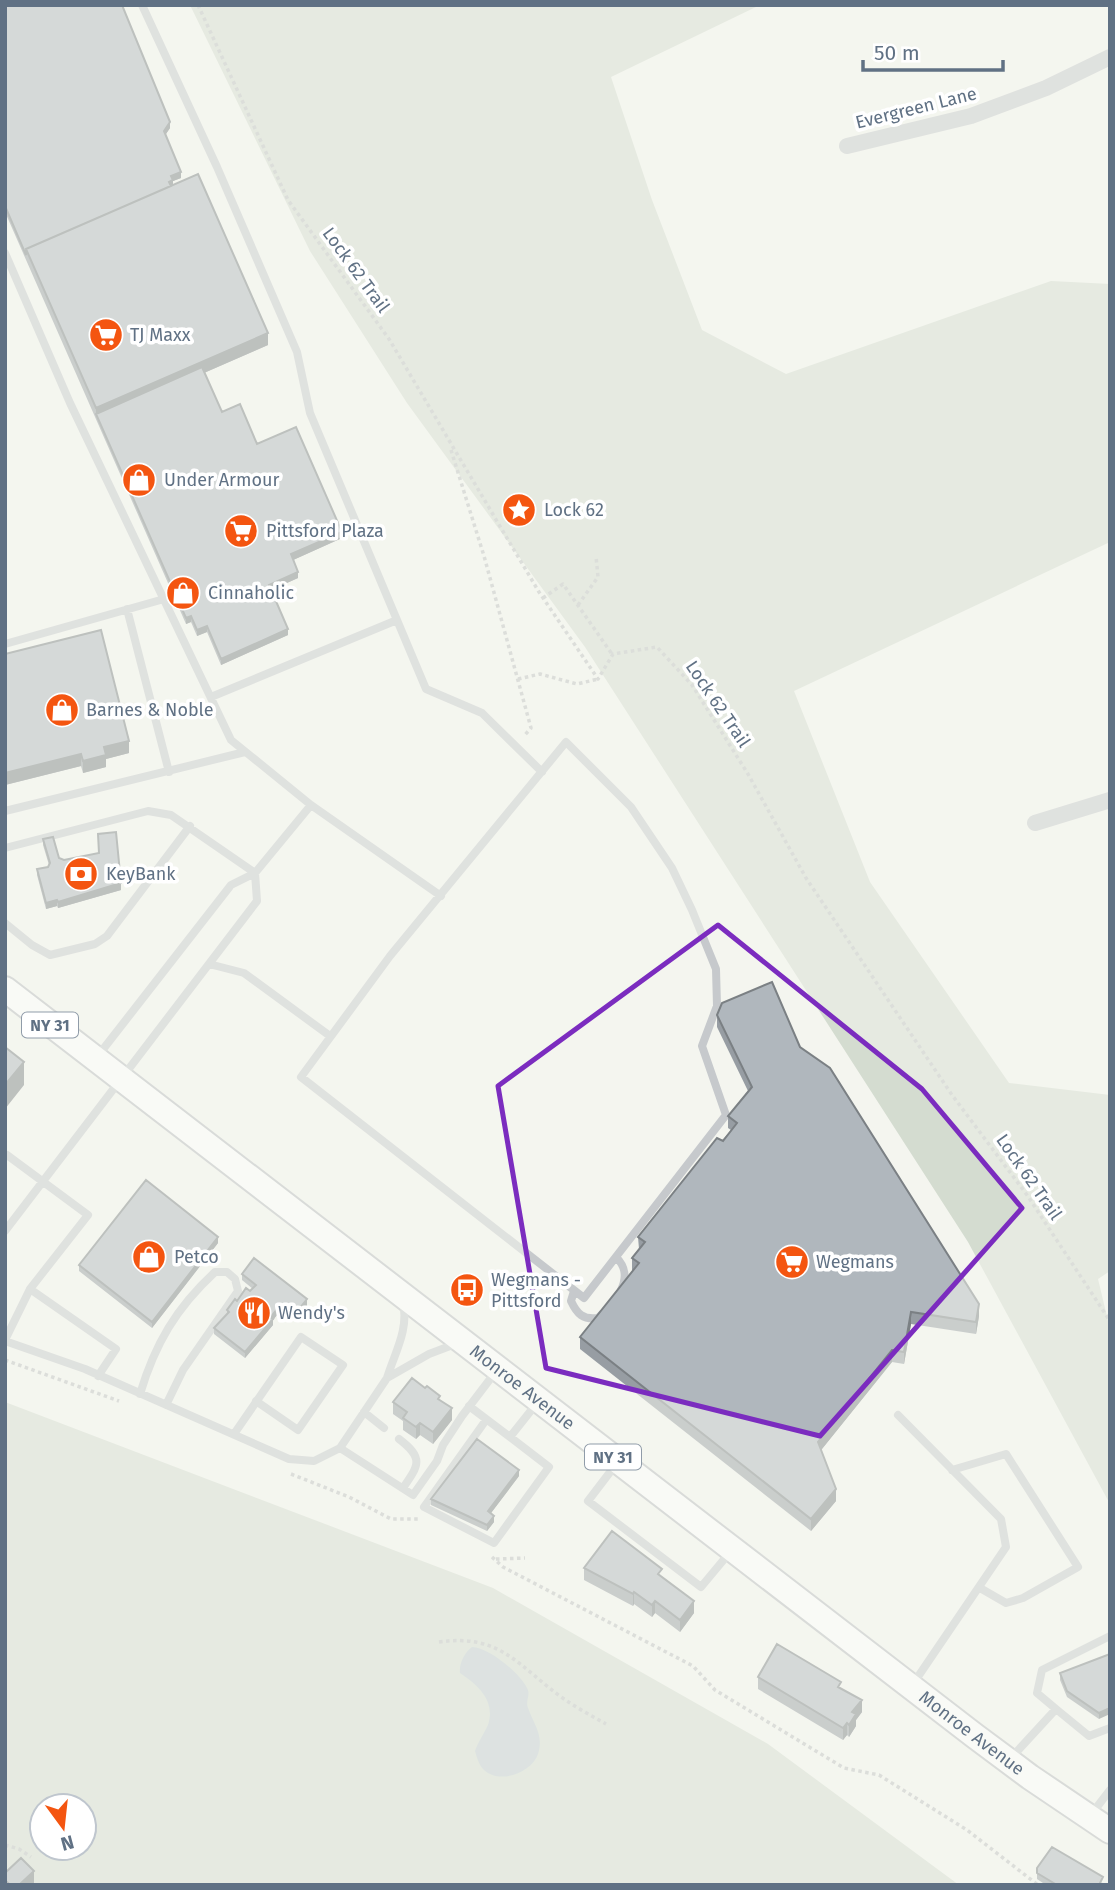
<svg xmlns="http://www.w3.org/2000/svg" width="1115" height="1890" viewBox="0 0 1115 1890" font-family="'Fira Sans',sans-serif">
	<style>
		.green { fill: #d4dcd0; fill-rule: evenodd }
		.water { fill: #c0cbd1 }
		.lines { fill: none; stroke-linecap: round; stroke-linejoin: round }
		.primary-casing { stroke: #b8bbbf; stroke-width: 28 }
		.path { stroke: #bec0c2; stroke-width: 3.5; stroke-dasharray: 3.5 3.5; stroke-linecap: butt }
		.service { stroke: #c6c9cc; stroke-width: 8 }
		.minor { stroke: #c6c9cc; stroke-width: 16 }
		.primary { stroke: #fff; stroke-width: 24 }
		.wall { fill: #979da3 }
		.shaded-wall { fill: #7b8084 }
		.building { fill: #b0b7bd; stroke: #7b8084; stroke-width: 2 }
		.marked { fill: none; stroke: #7b2cbf; stroke-width: 5; stroke-linejoin: round }
		.labels { text-anchor: middle; stroke-width: 7; stroke-linejoin: round; paint-order: stroke }
		.shield { fill: #fff; stroke: #909ca9; stroke-width: 2 }
		.shield-label { font-size: 16px; font-weight: bold; fill: #607184 }
		.street-label { font-size: 18px; fill: #607184; stroke: #fff }
		.poi-label { font-size: 18px; fill: #607184; stroke: #fff; text-anchor: start }
	</style>
	<rect width="100%" height="100%" fill="#f4f5ef"/>
	<path class="green" d="M190,5h570l-149,72 41,123 50,130 84,44 265,-93 59,3v258l-316,149 76,191 139,201 101,12v176l-12,8 12,50v175l-142,-262 -383,-595 -178,-244 -97,-152z
		M5,1402l488,186 275,156 191,141h-954zM42,1806h42v42h-42z"/>
	<path class="water" d="M472,1647c16,0 48,26 55,41 4,7 -2,13 1,20 6,17 16,27 10,46 -6,18 -38,31 -54,16 -5,-5 -7,-12 -9,-19 3,-9 9,-17 13,-26 8,-24 -10,-40 -28,-52 -1,-9 4,-20 12,-26z"/>
	<g class="lines">
		<g class="primary-casing">
			<g id="primary">
				<path id="s1" d="M5,989l970,747 55,41 80,54"/>
			</g>
		</g>
		<path class="path" d="M198,5l90,195 101,139 150,253 59,87 15,-25 44,-7 35,38 56,89 58,104 146,217 75,100 83,126
			M451,450l33,106 47,172 -7,8
			M543,598l20,-14 49,70
			M578,605l20,-28 -2,-21
			M518,679l22,-5 37,10 21,-5
			M5,1360l114,41
			M291,1474l58,23 42,22h29
			M492,1557l11,10 190,99 22,24 129,78 35,7 88,55 71,55
			M496,1559l29,-1
			M439,1642c62,-9 80,25 125,57 13,9 28,17 42,25
			M5,1845l14,4 12,8"/>
		<path class="service" d="M142,5l75,162 80,185 13,61 116,276 56,24 60,59
			M5,253l65,150 161,337 80,65 130,91
			M127,609l42,163
			M5,644l159,-45
			M211,697l186,-77
			M566,742l65,65 41,61 20,42 24,59 1,37 -15,40 24,69 -142,183 -283,-221 89,-121z
			M5,811l240,-59
			M5,848l143,-37 23,4 84,58
			M5,923l27,22 18,10 45,-11 12,-8 83,-110
			M209,964l35,9 86,63
			M97,1057l134,-172 24,-12 56,-68
			M5,1157l2,-2 81,60 -58,74 86,60 -18,27
			M5,1231l252,-330 -2,-28
			M616,1257c10,10 11,20 5,33
			M574,1291l-3,10c6,13 12,19 27,17l4,-4
			M403,1302c6,28 -8,50 -16,76l42,-24 29,-11
			M5,1340l25,-51
			M5,1341l80,28 204,90 25,2 26,-13
			M387,1378l-47,70 73,47 24,-34 6,-16 19,-29 35,-46
			M140,1394c15,-50 36,-86 75,-122h12l8,7 3,12 -55,79 -17,35
			M469,1406l41,31 27,-34
			M364,1412l20,16
			M898,1415l103,104 5,28 -93,137
			M486,1420l-62,87 70,36 55,-76 -39,-30
			M234,1434l67,-97 42,28 -45,65 -42,-29
			M399,1439c25,19 20,26 4,49
			M617,1463l-29,38 113,86 30,-36
			M952,1470l54,-16 72,113 -55,31 -17,5 -26,-15
			M1056,1709l-19,-16 5,-23 68,-34
			M1010,1759l46,-50 33,27 21,-8
			M1090,1816l20,-26"/>
		<path class="minor" d="M847,146l124,-30 75,-28 64,-31
			M1035,823l75,-23"/>
		<use href="#primary" class="primary"/>
	</g>
	<path class="wall" d="M5,5l165,123 -5,7 16,43 -8,3v4l95,160 -64,28 18,39 35,32 85,94 -49,22 5,18 -27,12 17,45 -67,30 -14,-33 -10,4 -6,-14 -5,2 -181,-412z
		M5,654l124,99 -23,6v8l-23,6 -2,-7 -76,19z
		M98,834l23,56 -63,18 -1,-2 -11,3 -9,-34v-6l11,-2 1,-2 -6,-20v-6l16,19 5,2 35,-6z
		M717,1015l83,32 179,269 -3,18 -65,-10 -7,40 -12,-2 -71,88 15,51 -25,30 -231,-182v-12l53,-66 -1,-1v-12l7,-9 -1,-12 93,-107 -3,-2v-12l20,-25 -31,-64z
		M218,1243l-66,85 -73,-57v-6z
		M242,1274l65,31 -12,15 -14,-10 -8,10v5l-28,33 -31,-24v-6l13,-14v-4l26,-21 -11,-9z
		M440,1400l12,20 -19,24 -13,-9 -4,4 -13,-9v-9l-10,-7v-12z
		M519,1476l-28,37 3,9 -7,9 -56,-26v-6z
		M584,1568l78,9 32,36 -14,19 -25,-19 -3,4 -18,-13 -1,2 -49,-26z
		M1110,1654l-11,65 -32,-22 -7,-17v-7z
		M758,1677l83,11 21,24 -6,8v6l-7,11 -2,-2 -4,5 -85,-51z
		M1037,1868l66,15 -1,2h-56l-9,-6z"/>
	<path class="shaded-wall" d="M170,122v6l-6,9v-6z
		M181,172v6l-8,3v5l-4,2v-6l2,-6z
		M268,333v12l-170,74 -2,-5v-6z
		M342,532v6l-51,23v-7z
		M298,572v6l-29,13v-6z
		M191,616v6l-5,2v-6z
		M207,626v6l-10,4v-6z
		M288,629v6l-67,30v-6z
		M129,741v12l-23,6v8l-23,6v-12l21,-14z
		M81,754v12l-76,19v-12z
		M121,883v7l-63,18v-6z
		M57,900v6l-11,3v-6z
		M24,1062v23l-19,24v-24z
		M218,1237v6l-66,85v-6z
		M307,1299v6l-12,15v-6z
		M281,1304v6l-8,10v5l-28,33v-6z
		M979,1304v12l-3,18v-12z
		M911,1312v12l-7,40v-12z
		M892,1350v12l-74,92v-12z
		M452,1408v12l-19,24v-12z
		M420,1423v12l-4,4v-12z
		M519,1470v6l-31,41v-6z
		M836,1489v12l-25,30v-12z
		M494,1516v6l-7,9v-6z
		M634,1592v12l-1,2v-12z
		M655,1601v12l-3,4v-12z
		M694,1601v12l-14,19v-12z
		M862,1700v12l-6,8v6l-7,11v-12l3,-13z
		M1110,1708v6l-11,5v-6z
		M847,1723v12l-4,5v-12z
		M34,1871v12l-2,2h-13z"/>
	<path class="building" d="M5,5h117l48,117 -6,9 17,41 -10,4 2,4 -4,2 2,4 -145,63v6l-21,-49z
		M198,174l70,159 -172,75 -70,-159z
		M202,367l20,45 18,-8 17,40 39,-17 46,105 -51,22 7,18 -29,13 19,44 -67,30 -14,-33 -10,4 -6,-14 -5,2 -90,-204z
		M101,630l28,111 -25,6 2,8 -23,6 -2,-7 -76,19v-119z
		M116,832l5,51 -63,19 -1,-2 -11,3 -9,-34 11,-2 2,-4 -7,-24 10,-2 6,21 5,2 35,-7 -1,-19z
		M772,982l28,65 30,21 149,236 -3,18 -65,-10 -7,40 -12,-2 -74,92 18,47 -25,30 -231,-182 59,-74 -7,-5 13,-16 -7,-5 79,-99 6,3 14,-18 -9,-7 24,-29 -35,-72 5,-12z
		M5,1047l19,15 -19,23z
		M146,1180l72,57 -66,85 -73,-57z
		M254,1258l53,41 -12,15 -14,-10 -11,14 3,1 -28,33 -31,-24 15,-16 -2,-2 8,-11 2,2 9,-13 4,3 6,-6 -14,-11z
		M412,1378l13,10 2,-2 13,10 -2,3 14,9 -19,24 -13,-9 -4,4 -13,-9 4,-6 -14,-10z
		M477,1439l42,31 -31,41 6,5 -7,9 -56,-26z
		M612,1531l50,38 -4,5 36,27 -14,19 -25,-19 -3,4 -18,-13 -1,2 -49,-26z
		M777,1644l64,38 -3,5 24,13 -10,12 4,2 -7,11 -2,-2 -4,5 -85,-51z
		M1110,1654v54l-11,5 -32,-22 -7,-18z
		M1052,1847l51,30 -4,8h-42l-20,-12v-5z
		M21,1858l13,13 -15,14h-9l-5,-5v-7z"/>
	<path d="M0 0H1115V1890H0ZM718,925l204,164 100,119 -202,228 -274,-68 -48,-282z" fill="#f4f5ef" fill-opacity=".55" fill-rule="evenodd"/>
	<path class="marked" d="M718,925l204,164 100,119 -202,228 -274,-68 -48,-282z"/>
	<defs>
		<g id="supermarket-disc" transform="scale(1.75)"><circle r="9.5" fill="#f45510" stroke="#fff"/><path d="M-6-5.5h2.5l.6 2H6L4.5 2H-2.5L-4.4-4H-6ZM-1.5 3.2a1.3 1.3 0 1 0 .1 0ZM3 3.2a1.3 1.3 0 1 0 .1 0Z" fill="#fff"/></g>
		<g id="shop-disc" transform="scale(1.75)"><circle r="9.5" fill="#f45510" stroke="#fff"/><path d="M-5-2.5h2.3a2.7 3.5 0 0 1 5.4 0H5L5.5 6h-11ZM-1.5-2.5h3a1.5 2.3 0 0 0-3 0Z" fill="#fff"/></g>
		<g id="sight-disc" transform="scale(1.75)"><circle r="9.5" fill="#f45510" stroke="#fff"/><path d="M0-6L1.8-2.2L6-1.7L2.9 1.2L3.7 5.4L0 3.3L-3.7 5.4L-2.9 1.2L-6-1.7L-1.8-2.2Z" fill="#fff"/></g>
		<g id="bank-disc" transform="scale(1.75)"><circle r="9.5" fill="#f45510" stroke="#fff"/><path d="M-6-4H6V4H-6ZM0-2.3a2.3 2.3 0 1 0 0 4.6a2.3 2.3 0 1 0 0-4.6Z" fill="#fff"/></g>
		<g id="bus-disc" transform="scale(1.75)"><circle r="9.5" fill="#f45510" stroke="#fff"/><path d="M-5-6H5V4H4V6H2V4H-2V6H-4V4H-5ZM-3.5-4V0h7V-4ZM-3.5 1.2v1.5H-2V1.2ZM2 1.2v1.5H3.5V1.2Z" fill="#fff"/></g>
		<g id="restaurant-disc" transform="scale(1.75)"><circle r="9.5" fill="#f45510" stroke="#fff"/><path d="M-5-6h1v4h1v-4h1v4h1v-4h1v5L-1.5 .5V6h-2V.5L-5-1ZM5-6V6H3V1.5H1.5Q1.5-4 5-6Z" fill="#fff"/></g>
	</defs>
	<g fill-rule="evenodd">
		<use href="#supermarket-disc" x="106" y="335"/>
		<use href="#shop-disc" x="139" y="480"/>
		<use href="#sight-disc" x="519" y="510"/>
		<use href="#supermarket-disc" x="241" y="531"/>
		<use href="#shop-disc" x="183" y="593"/>
		<use href="#shop-disc" x="62" y="710"/>
		<use href="#bank-disc" x="81" y="874"/>
		<use href="#shop-disc" x="149" y="1257"/>
		<use href="#supermarket-disc" x="792" y="1262"/>
		<use href="#bus-disc" x="467" y="1290"/>
		<use href="#restaurant-disc" x="254" y="1313"/>
	</g>
	<g class="labels">
		<g class="shield">
			<rect x="22" y="1012.5" width="56" height="25" rx="5"/>
			<rect x="585" y="1444.5" width="56" height="25" rx="5"/>
		</g>
		<g class="shield-label">
			<text x="50" y="1031">NY 31</text>
			<text x="613" y="1463">NY 31</text>
		</g>
		<g class="street-label">
			<text transform="translate(916 108) rotate(-14)" y="6">Evergreen Lane</text>
			<text transform="translate(356 270) rotate(54)" y="6">Lock 62 Trail</text>
			<text transform="translate(718 704) rotate(56)" y="6">Lock 62 Trail</text>
			<text transform="translate(1029 1177) rotate(55)" y="6">Lock 62 Trail</text>
			<text dy="6" stroke="none"><textPath href="#s1" startOffset="653">Monroe Avenue</textPath></text>
			<text dy="6" stroke="none"><textPath href="#s1" startOffset="1220">Monroe Avenue</textPath></text>
		</g>
		<g class="poi-label">
			<text x="130" y="341">TJ Maxx</text>
			<text x="164" y="486">Under Armour</text>
			<text x="544" y="516">Lock 62</text>
			<text x="266" y="537">Pittsford Plaza</text>
			<text x="208" y="599">Cinnaholic</text>
			<text x="86" y="716">Barnes &amp; Noble</text>
			<text x="106" y="880">KeyBank</text>
			<text x="174" y="1263">Petco</text>
			<text x="816" y="1268">Wegmans</text>
			<text x="491" y="1286">Wegmans -<tspan x="491" dy="21">Pittsford</tspan></text>
			<text x="278" y="1319">Wendy's</text>
		</g>
	</g>
	<rect width="1115" height="1890" fill="none" stroke="#607184" stroke-width="14"/>
	<g transform="translate(63 1827) rotate(165)"><circle r="33" fill="#ffffff" stroke="#bfc6ce" stroke-width="2"/>
	<path d="M0-5L12 26L0 18L-12 26Z" fill="#f45510"/>
	<text y="-10" font-size="19" font-weight="bold" text-anchor="middle" fill="#607184">N</text>
	</g>
	<path d="M863 60v10h140v-10" fill="none" stroke="#607184" stroke-width="3.5"/>
	<text x="874" y="60" font-size="21" fill="#607184" stroke="#ffffff" stroke-width="5" paint-order="stroke">50 m</text>
</svg>
